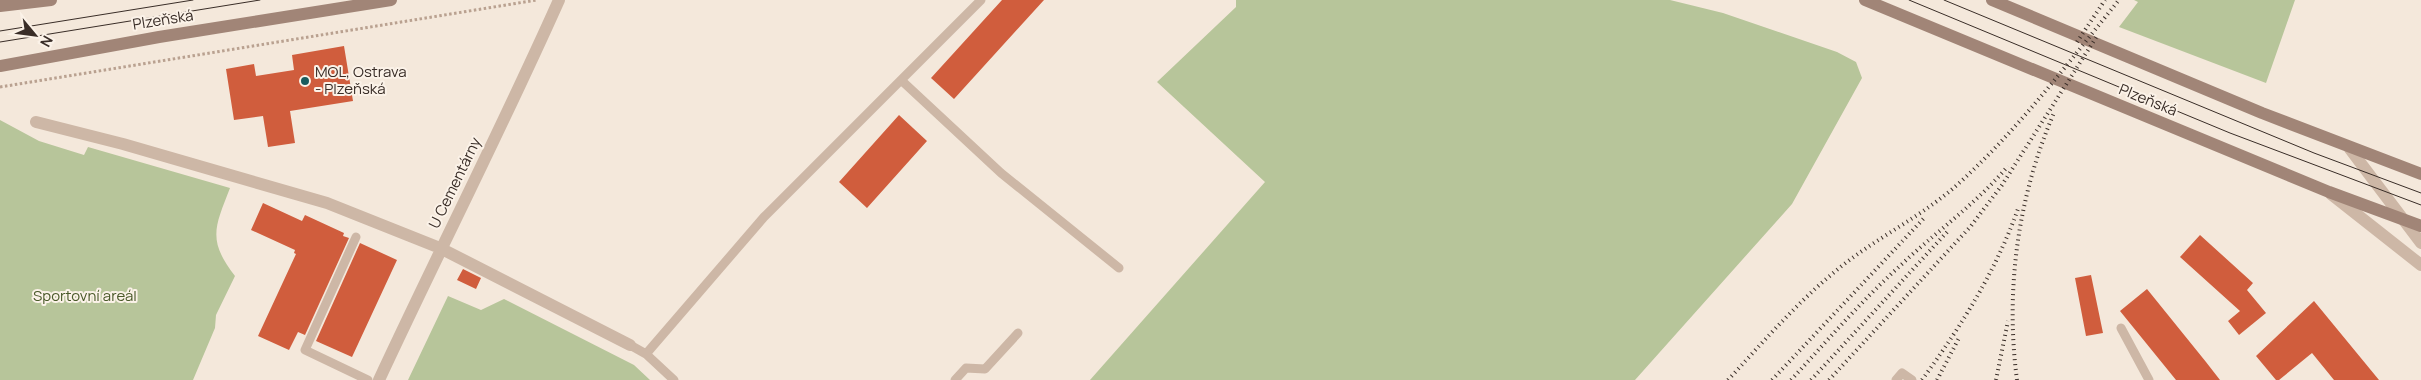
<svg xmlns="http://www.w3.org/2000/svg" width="2421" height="380" viewBox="0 0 2421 380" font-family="Manrope,sans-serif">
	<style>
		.green { fill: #b7c59a }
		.building { fill: #d05d3d }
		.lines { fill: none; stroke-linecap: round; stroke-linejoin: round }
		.path { stroke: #b9a190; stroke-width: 3; stroke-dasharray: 2.5 2.5; stroke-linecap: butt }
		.service { stroke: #cdb7a6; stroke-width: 9 }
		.minor { stroke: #cdb7a6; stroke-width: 12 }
		.secondary { stroke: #a18577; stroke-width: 12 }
		.tram { stroke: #392d27; stroke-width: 1 }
		.rail { stroke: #392d27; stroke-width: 4; stroke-dasharray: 1 4; stroke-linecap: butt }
		.poi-dot { fill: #195b5e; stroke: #fbf2e8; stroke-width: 2 }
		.labels { text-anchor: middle; stroke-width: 4; stroke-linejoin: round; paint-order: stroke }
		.street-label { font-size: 15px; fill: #392d27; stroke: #fbf2e8 }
		.poi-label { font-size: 15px; fill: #392d27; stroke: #fbf2e8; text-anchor: start }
		.park-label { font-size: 15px; fill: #495929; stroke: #fbf2e8 }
	</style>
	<rect width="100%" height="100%" fill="#f4e8db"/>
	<path class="green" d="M1236,0h434l53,13 114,39 19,10 6,16 -70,126 -157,176h-545l175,-198 -108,-100 79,-75z
		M2134,0h161l-29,83 -147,-56 19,-25z
		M0,120l39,21 45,14 4,-8 142,41c-15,39 -23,52 5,88l-19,39 -1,13 -22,52h-193z
		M448,296l33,14 23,-11 130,66 16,15h-242z"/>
	<path class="building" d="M1002,0h42l-90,99 -23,-21z
		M344,46l9,55 -63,10 5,32 -27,4 -5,-31 -29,4 -8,-51 28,-5 2,12 38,-6 -2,-15z
		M899,115l28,26 -60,67 -28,-26z
		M263,203l39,18 3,-6 39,18 -1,3 6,2 -44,97 -7,-3 -9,18 -31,-14 38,-82 -2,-1 1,-3 -44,-20z
		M2200,235l53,48 -6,7 19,23 -27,22 -11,-14 12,-10 -60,-54z
		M360,243l37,17 -45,97 -36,-16z
		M463,269l18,9 -5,11 -19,-9z
		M2091,275l12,58 -17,3 -11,-58z
		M2147,289l59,73 14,18h-44l-56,-69z
		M2314,301l65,79h-45l-22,-27 -33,27h-3l-20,-24z"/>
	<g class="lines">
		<path class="path" d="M0,87l537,-87"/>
		<path class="service" d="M901,80l100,93 118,95
			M356,237l-51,113 63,30
			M2121,328l28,52
			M630,345l16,9 118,-137 217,-217
			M646,354l28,26
			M955,380l11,-12 19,1 33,-36
			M1896,380l6,-7 10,7"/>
		<path class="minor" d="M36,122l87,22 204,59 113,45 190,97
			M2350,149l71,94
			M2331,194l90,71
			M379,380c59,-127 123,-252 180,-380"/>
		<path class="secondary" d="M1865,0l464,192 92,34
			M1992,0l270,113 159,61
			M0,6l51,-6
			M0,66l159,-29 232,-37"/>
		<path class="tram" d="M1909,0l321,133 191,72
			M1944,0l370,153 107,40
			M0,31l193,-31
			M0,42l260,-42"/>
		<path class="rail" d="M2077,42l28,-42
			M1728,380c37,-40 72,-81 115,-115 37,-29 79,-49 114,-80 61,-55 111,-122 162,-185
			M1772,380l154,-164
			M1791,380c36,-39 71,-80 111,-116 35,-33 75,-61 106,-98
			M1811,380l137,-149
			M1829,380l142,-154 31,-41 95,-149
			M1922,380c39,-54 73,-107 96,-171
			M1937,380l22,-42
			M1996,380l12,-59
			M2017,380c-12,-90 1,-184 37,-267"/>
	</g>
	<circle class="poi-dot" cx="305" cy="81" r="5"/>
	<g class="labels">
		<g class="street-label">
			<text transform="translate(163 20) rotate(-9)" y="5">Plzeňská</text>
			<text transform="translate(2148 100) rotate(22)" y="5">Plzeňská</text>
			<text transform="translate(455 183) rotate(-64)" y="5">U Cementárny</text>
		</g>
		<g class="poi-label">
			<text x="315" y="77">MOL, Ostrava<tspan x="315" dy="17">- Plzeňská</tspan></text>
		</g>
		<g class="park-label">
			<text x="85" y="301">Sportovní areál</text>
		</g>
	</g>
	<g transform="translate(35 35) rotate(119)" stroke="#fbf2e8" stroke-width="4" paint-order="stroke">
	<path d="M0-4L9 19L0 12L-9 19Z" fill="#392d27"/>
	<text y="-8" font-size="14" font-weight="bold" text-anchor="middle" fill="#392d27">N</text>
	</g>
</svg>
